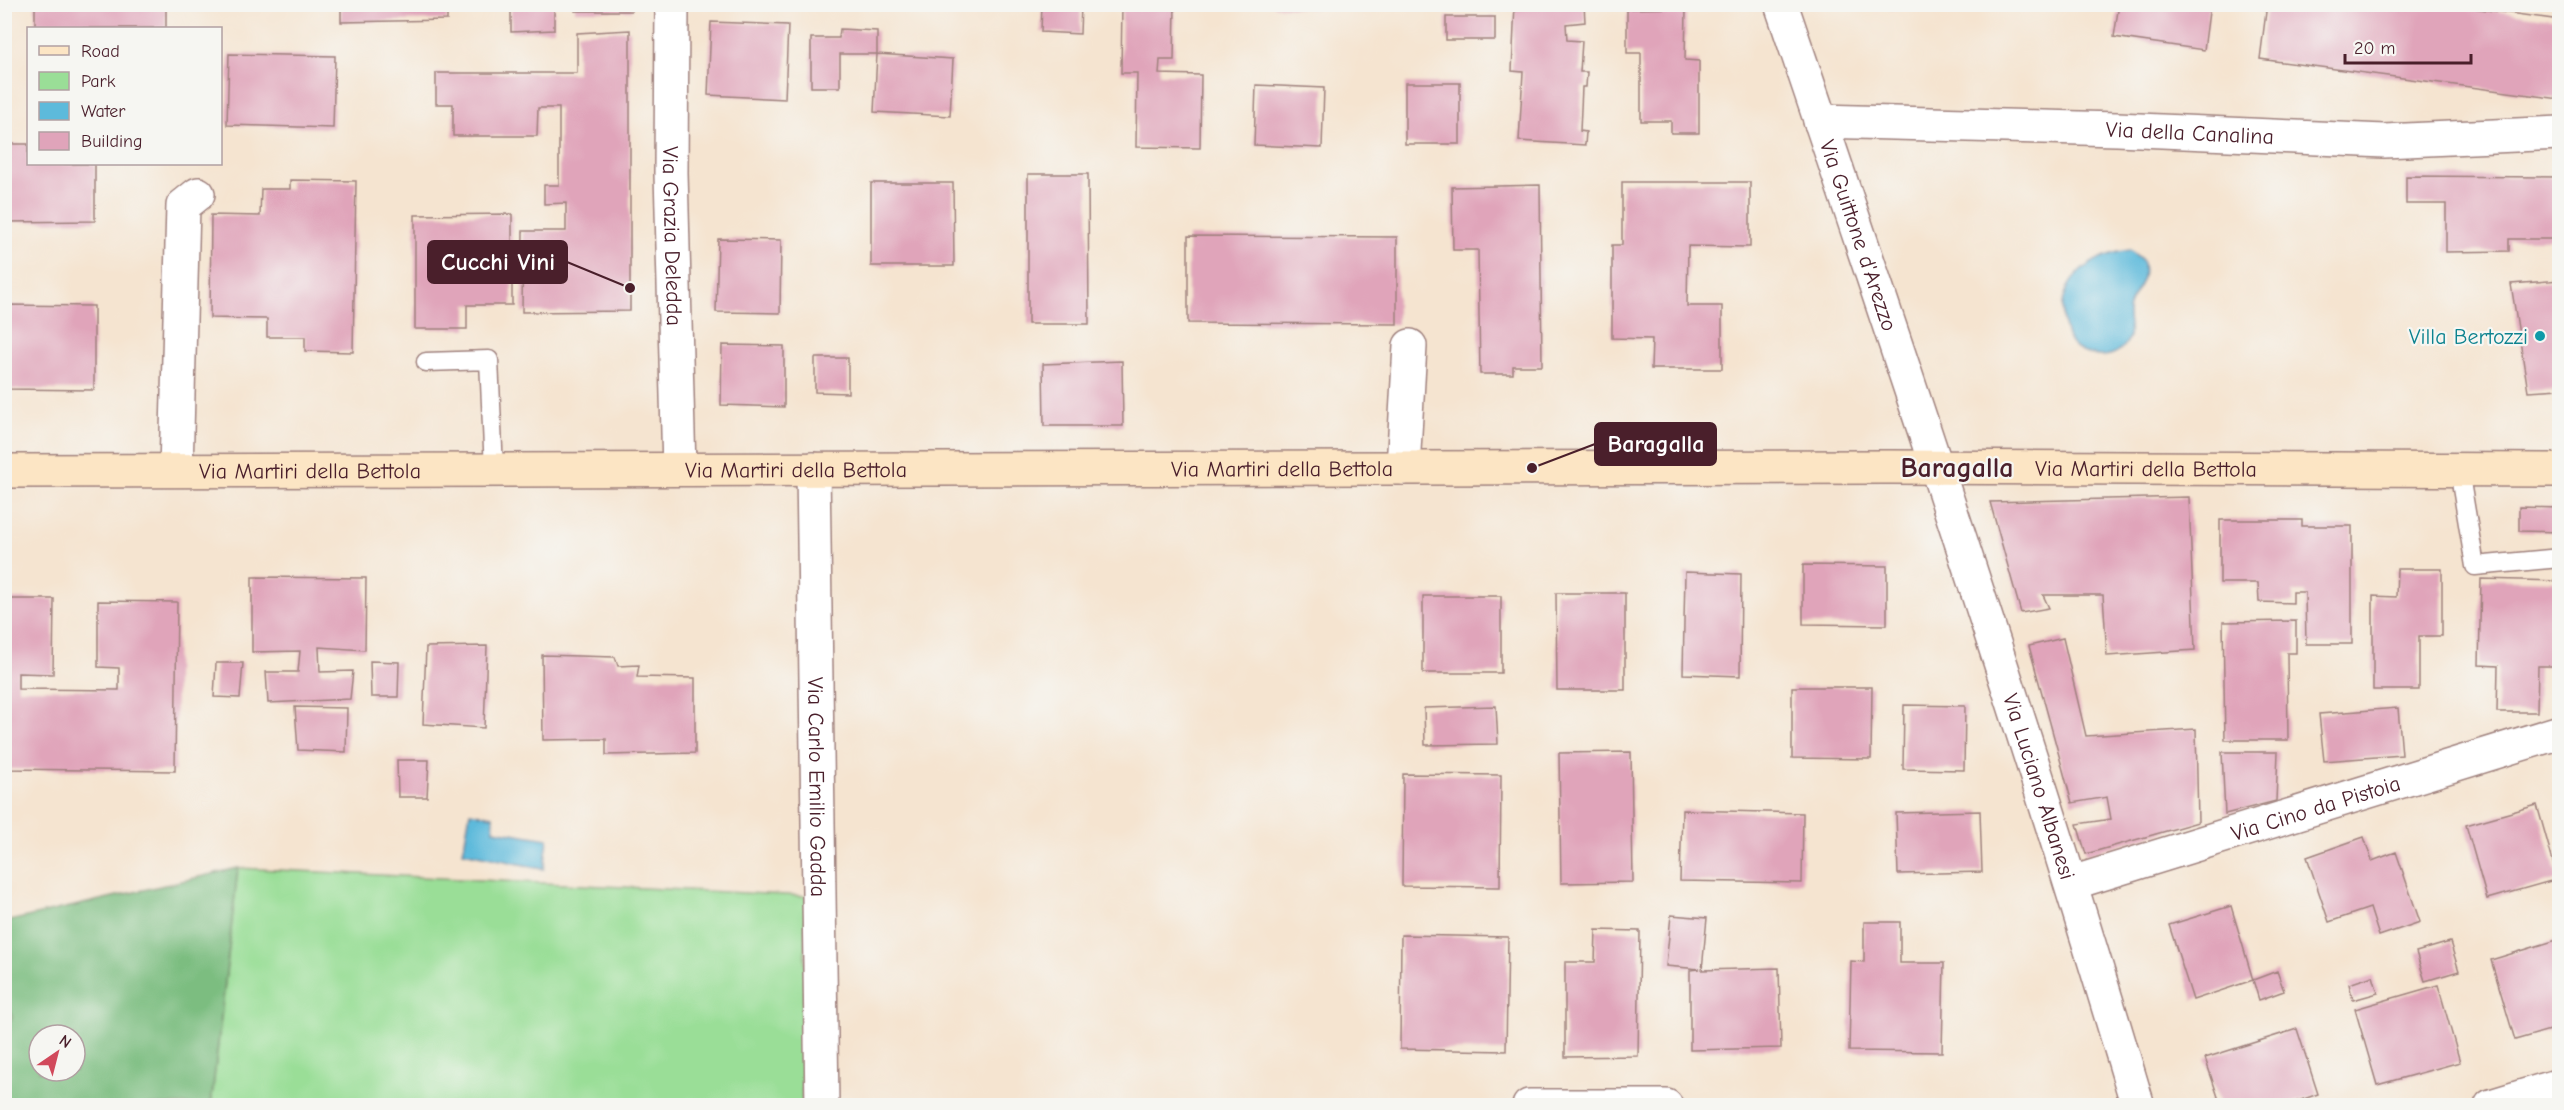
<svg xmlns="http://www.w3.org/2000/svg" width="2564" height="1110" viewBox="0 0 2564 1110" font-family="'Comic Neue',sans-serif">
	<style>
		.green { fill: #9ade97; stroke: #727e61; stroke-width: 1.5 }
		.forest { fill: #7bbd80; stroke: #626e56; stroke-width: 1.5; fill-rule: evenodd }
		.water { fill: #5dbadb; stroke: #546c83; stroke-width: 1.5 }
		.building { fill: #e0a4ba }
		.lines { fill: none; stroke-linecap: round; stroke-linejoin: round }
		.lane-casing { stroke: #a0827e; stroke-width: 21 }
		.street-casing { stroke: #a0827e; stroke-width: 36 }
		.secondary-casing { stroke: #a0827e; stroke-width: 36 }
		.lane { stroke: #fff; stroke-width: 18 }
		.street { stroke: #fff; stroke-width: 33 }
		.secondary { stroke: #fce5c4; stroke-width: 33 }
		.culture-dot { fill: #0f9aa8; stroke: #f6f6f2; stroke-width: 2 }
		.labels { text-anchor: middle; stroke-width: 4.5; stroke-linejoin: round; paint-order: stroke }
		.street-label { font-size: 22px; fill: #4a1f2b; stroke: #f6f6f2 }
		.culture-label { font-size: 22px; fill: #0d838f; stroke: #f6f6f2; text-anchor: end }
		.district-label { font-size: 28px; font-weight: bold; fill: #4a1f2b; stroke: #f6f6f2 }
		.leader { fill: none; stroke: #4a1f2b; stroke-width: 2 }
		.callout-dot { fill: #4a1f2b; stroke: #f6f6f2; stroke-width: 2 }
		.callout { fill: #4a1f2b; stroke: #4a1f2b; stroke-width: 2 }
		.callout-label { font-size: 24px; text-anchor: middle; font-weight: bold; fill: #fff }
	</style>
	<rect width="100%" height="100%" fill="#f6f6f2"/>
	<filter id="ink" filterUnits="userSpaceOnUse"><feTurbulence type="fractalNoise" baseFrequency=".0167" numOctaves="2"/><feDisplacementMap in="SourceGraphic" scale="12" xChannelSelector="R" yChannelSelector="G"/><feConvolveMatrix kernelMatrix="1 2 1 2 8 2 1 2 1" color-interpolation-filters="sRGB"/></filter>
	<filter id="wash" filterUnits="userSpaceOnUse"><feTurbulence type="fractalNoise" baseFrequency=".008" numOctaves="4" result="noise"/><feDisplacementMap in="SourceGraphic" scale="24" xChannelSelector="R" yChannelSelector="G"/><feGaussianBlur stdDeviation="1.35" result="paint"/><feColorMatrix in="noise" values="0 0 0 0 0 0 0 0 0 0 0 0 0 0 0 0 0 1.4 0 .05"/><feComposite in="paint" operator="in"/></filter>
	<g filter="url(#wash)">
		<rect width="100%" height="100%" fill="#f5e4d0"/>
		<path class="green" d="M238,868l568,28 -4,209 -591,1z
			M4,995l8,22 -7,15h-1z"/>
		<path class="forest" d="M238,868l-27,237h-206v-73l7,-15 -7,-22v-73zM39,1035h36v36h-36z"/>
		<path class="water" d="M2130,250l12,10c8,26 -15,33 -14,55 0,10 4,18 -1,27 -11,20 -44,17 -56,1 -6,-8 -7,-17 -8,-26 -4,-40 31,-62 67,-67z
			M470,812l23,4 1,14 54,9 -4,30 -81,-17z"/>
		<g id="blocks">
			<path class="building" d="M35,4h131v24h-131z
				M341,4h106v16l-106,2z
				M511,4h43v26l-43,2z
				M575,4h57v7h-57z
				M1042,4h39l-1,30 -39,-2z
				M1122,4h53l-1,56h-14l-1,14 42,1 -1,73 -64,-1 1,-74h-16z
				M1273,4h47v5l-47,-3z
				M1515,4h69l1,18 -19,2 1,16 15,1 -2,31h7l-1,15h-4l-2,44 6,1 -1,13 -66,-4 4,-69 -11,-1z
				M1889,4h15l-13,6z
				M2119,4h91l-6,46 -90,-13z
				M2267,4h176l117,16v79l-300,-40z
				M1686,8l-1,52 14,1v72h-28v-12h-30v-68h-14v-44z
				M1446,17h49v23h-49z
				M711,22l77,3 -3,74 -77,-4z
				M840,29l37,2v23l76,5 -3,57 -76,-4 3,-58h-37v33h-29v-49h28z
				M630,30v281l-108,1 1,-81h43v-28l-22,1v-19h15v-77h-21l-1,28h-84v-32h-17v-31h141v-40z
				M229,54l106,2 -2,72 -106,-3z
				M1405,83h55v61h-55z
				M1256,85l68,3 -2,60 -68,-3z
				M4,144h24v20h67v57l-91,1z
				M1028,174h60l1,150h-61z
				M2406,176l154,1v62h-51v12l-63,1v-48h-40z
				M290,180l66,1 -3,171 -48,-1v-14h-38v-18l-57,-1 1,-103 49,1 1,-27h29z
				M1622,182h128v65l-62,-1 -1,60h35v63h-71l1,-30 -40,-1v-93h10z
				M871,183h82l1,83h-83z
				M1540,185l2,181h-29v8h-33l-2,-124h-25l-1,-63z
				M512,214v91h-45v24h-52v-114z
				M1188,236l209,1v87l-209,-1z
				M718,239l63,1 -1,73 -64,-1z
				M2560,280v109l-32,2 -17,-107z
				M4,305l90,1v84l-90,-1z
				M722,345l62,1v61l-63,-2z
				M815,358h33v35l-33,-1z
				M1122,361l1,65h-79l-1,-62z
				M2189,497l6,153 -88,6 -4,-61h-60l6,13 -28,5 -31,-111z
				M2519,507l41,1v24l-41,-1z
				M2220,520h82v6h50v118h-46l-1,-52h-12v11l-34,-1 -1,-19h-38z
				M1803,565l84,1v59l-84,-1z
				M2397,569h45v67h-23v54h-46v-94l23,1z
				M1685,572l56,2 -1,102 -57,-2z
				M252,577l114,1 -1,72 -46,-3 1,25 33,-1 -3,28 -82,4 -2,-31h32l2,-21 -48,1z
				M2481,579l79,2v85h-22l-1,46h-40l1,-46 -19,-1z
				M1556,593h69v97h-68z
				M1423,596h78v77h-78z
				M4,599h50l-1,75 -35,-1v16l101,1v-22l-21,-1v-66l79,1 -2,169 -171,-2z
				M2296,621v32h-9l1,87h-63l-2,-118z
				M2063,638l23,98 110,-7 2,93 -112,32 -9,-30 34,-5 -4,-22 -35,6 -43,-157z
				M487,646l-3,82 -61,-4 3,-77z
				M542,655l73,2 3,9 21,-1 -2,12 58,1v75l-89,2v-16l-63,1z
				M370,661l29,1 -1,35h-27z
				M216,663h27l-3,35 -26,-1z
				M1792,687h80l-1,72 -79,-1z
				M1904,705l61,1 -1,64 -61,-1z
				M1496,706l2,38 -73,1 -1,-37z
				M295,707l52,1 -1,44 -48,-2z
				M2398,708l4,47 -78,6 -5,-47z
				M1631,752l2,130 -72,1 -2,-130z
				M2222,752h56l-2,49 -51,13z
				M397,760h32l-2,37h-29z
				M1403,774l98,1 -1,112 -98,-1z
				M2537,805l21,74 -71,20 -21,-74z
				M1682,810l121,3 -1,70 -122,-2z
				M1980,811l2,61 -84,2 -2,-61z
				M2364,837l8,24 24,-9 24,70 -41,14 -9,-28 -41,14 -22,-65z
				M2231,906l22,74 -60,20 -24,-75z
				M1671,915l36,3 -5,52 77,-2 2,80 -91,2v-80l10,-1 -34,-3z
				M1864,922h36v41h44l-2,89 -93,-1 2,-90 13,1z
				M1596,930l44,1 -2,125 -73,1v-95h30z
				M1401,935l107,2 -2,114 -106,-2z
				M2560,939v88l-45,13 -24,-80z
				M2450,942l9,29 -34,10 -9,-29z
				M2277,971l7,20 -25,9 -6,-20z
				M2373,976l5,17 -25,7 -4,-16z
				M2438,985l22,77 -83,23 -22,-76z
				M2297,1029l21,65 -34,12h-63l-16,-48z"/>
		</g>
	</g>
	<g filter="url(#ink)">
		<use href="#blocks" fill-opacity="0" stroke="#a0827e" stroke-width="1.5"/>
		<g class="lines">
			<g class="lane-casing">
				<path id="lane" d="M426,362l63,-2 5,110
					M2459,470l16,96 85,-8"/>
			</g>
			<g class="street-casing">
				<g id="street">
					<path id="s1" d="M672,4l-1,169 8,296"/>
					<path id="s2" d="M1781,4c124,366 247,731 357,1102"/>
					<path id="s3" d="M1820,121l297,8 267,12 176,-8"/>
					<path d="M1403,468l7,-122"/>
					<path id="s4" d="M813,469l9,637"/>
					<path d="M176,470l7,-264 15,-12"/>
					<path id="s5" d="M2072,883l488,-151"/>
					<path d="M1529,1106h137"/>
					<path d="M2491,1106l69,-21"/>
				</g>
			</g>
			<g class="secondary-casing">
				<g id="secondary">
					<path id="s6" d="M4,471l1886,-4 670,3"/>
				</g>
			</g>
			<use href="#lane" class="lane"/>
			<use href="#street" class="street"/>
			<use href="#secondary" class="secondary"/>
		</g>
	</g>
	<circle class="culture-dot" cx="2540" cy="336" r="6"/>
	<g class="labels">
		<g class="street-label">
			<text dy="8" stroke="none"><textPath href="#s3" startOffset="370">Via della Canalina</textPath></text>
			<text dy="8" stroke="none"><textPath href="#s2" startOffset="244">Via Guittone d'Arezzo</textPath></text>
			<text dy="8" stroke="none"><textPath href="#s1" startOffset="232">Via Grazia Deledda</textPath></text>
			<text dy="8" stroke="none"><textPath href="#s6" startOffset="1278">Via Martiri della Bettola</textPath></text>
			<text dy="8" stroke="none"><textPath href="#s6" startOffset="792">Via Martiri della Bettola</textPath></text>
			<text dy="8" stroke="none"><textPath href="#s6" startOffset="2142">Via Martiri della Bettola</textPath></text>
			<text dy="8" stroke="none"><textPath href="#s6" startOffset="306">Via Martiri della Bettola</textPath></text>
			<text dy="8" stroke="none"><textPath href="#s2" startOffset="824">Via Luciano Albanesi</textPath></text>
			<text dy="8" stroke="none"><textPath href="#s4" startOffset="318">Via Carlo Emilio Gadda</textPath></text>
			<text dy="8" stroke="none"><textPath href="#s5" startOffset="255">Via Cino da Pistoia</textPath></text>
		</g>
		<g class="culture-label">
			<text x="2528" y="344">Villa Bertozzi</text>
		</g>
		<g class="district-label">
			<text x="1957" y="477">Baragalla</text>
		</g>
	</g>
	<path class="leader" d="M630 288L567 262M1532 468L1595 444"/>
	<g class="callout-dot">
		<circle cx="630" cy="288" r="6"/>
		<circle cx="1532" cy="468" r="6"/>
	</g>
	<g class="callout">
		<rect x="428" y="241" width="139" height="42" rx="6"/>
		<rect x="1595" y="423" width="121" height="42" rx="6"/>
	</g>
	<g class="callout-label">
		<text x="498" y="270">Cucchi Vini</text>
		<text x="1656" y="452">Baragalla</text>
	</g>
	<rect width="2564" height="1110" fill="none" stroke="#f6f6f2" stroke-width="24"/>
	<rect x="27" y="27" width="195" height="138" fill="#f6f6f2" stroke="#b1a0a2" stroke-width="1.5"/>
	<rect x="39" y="46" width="30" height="9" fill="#fce5c4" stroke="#b1a0a2" stroke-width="1.5"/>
	<text x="81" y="57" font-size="18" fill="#4a1f2b">Road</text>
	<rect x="39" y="72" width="30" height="18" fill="#9ade97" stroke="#b1a0a2" stroke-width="1.5"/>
	<text x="81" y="87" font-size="18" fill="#4a1f2b">Park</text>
	<rect x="39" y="102" width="30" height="18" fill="#5dbadb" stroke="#b1a0a2" stroke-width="1.5"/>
	<text x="81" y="117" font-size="18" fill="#4a1f2b">Water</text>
	<rect x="39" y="132" width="30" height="18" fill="#e0a4ba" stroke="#b1a0a2" stroke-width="1.5"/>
	<text x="81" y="147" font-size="18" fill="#4a1f2b">Building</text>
	<g transform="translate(57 1053) rotate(35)"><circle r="28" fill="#f6f6f2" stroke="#b1a0a2" stroke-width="1.5"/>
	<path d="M0-4.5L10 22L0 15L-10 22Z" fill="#d1495b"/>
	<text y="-9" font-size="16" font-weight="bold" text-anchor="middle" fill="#4a1f2b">N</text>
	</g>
	<path d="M2345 54v9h126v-9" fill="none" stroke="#4a1f2b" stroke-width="3"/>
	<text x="2354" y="54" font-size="18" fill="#4a1f2b" stroke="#f6f6f2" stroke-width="4.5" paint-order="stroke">20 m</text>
</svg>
